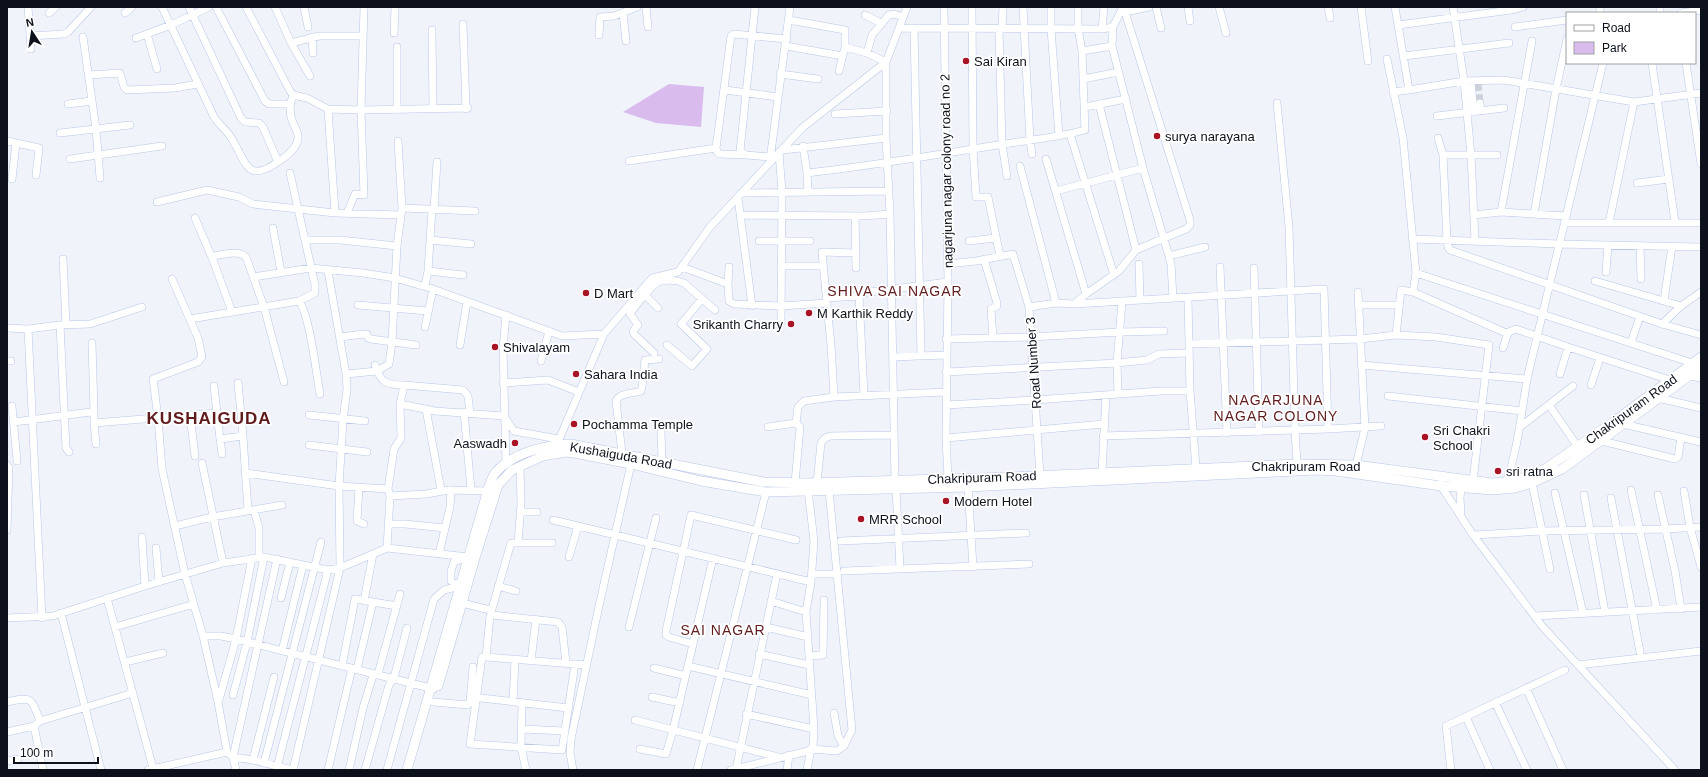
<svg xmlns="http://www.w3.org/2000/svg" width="1708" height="777" viewBox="0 0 1708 777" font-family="Helvetica,sans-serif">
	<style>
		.green { fill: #dabbee }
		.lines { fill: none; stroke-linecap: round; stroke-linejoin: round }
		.minor-tunnel { stroke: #ced1d9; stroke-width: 7; stroke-dasharray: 7 3.5; stroke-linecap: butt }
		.minor-casing { stroke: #b8c7e7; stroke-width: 8 }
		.major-casing { stroke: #b8c7e7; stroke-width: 10 }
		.minor { stroke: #fff; stroke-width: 7 }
		.major { stroke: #fff; stroke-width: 9 }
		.poi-dot { fill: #a91326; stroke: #fff; stroke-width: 1.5 }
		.labels { text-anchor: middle; stroke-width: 3.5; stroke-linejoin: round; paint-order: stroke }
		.poi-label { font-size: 13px; fill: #0c111c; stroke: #fff; text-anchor: start }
		.street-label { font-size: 13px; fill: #0c111c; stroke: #fff }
		.neighbourhood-label { font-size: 14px; letter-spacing: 1px; fill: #601b1d; stroke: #fff }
		.district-label { font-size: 17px; font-weight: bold; letter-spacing: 1px; fill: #601b1d; stroke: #fff }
	</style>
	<rect width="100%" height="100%" fill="#f0f3fa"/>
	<path class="green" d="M669,84l35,3 -3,40 -45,-4 -33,-11z"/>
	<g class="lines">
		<path class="minor-tunnel" d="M1478,84l2,19"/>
		<g class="minor-casing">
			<path id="minor" d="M28,7l3,42
				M162,7l52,110c5,8 13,13 18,22 16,27 15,45 49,21 7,-5 16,-12 17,-21 1,-5 -2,-10 -4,-14 -5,-10 -5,-20 -1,-30
				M189,7l52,111 4,4 14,1 4,4 15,35
				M216,7l49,94 4,3h21
				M246,7l44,84 3,4 14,3 21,11
				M275,7l16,36 19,33
				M304,7l4,20
				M646,7l2,20
				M755,7l-15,144 6,4 24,2
				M944,7l4,275 -2,156 2,40
				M972,7l1,142 3,48h12l12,59
				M1023,7l7,133 2,14
				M1051,7v22l8,107
				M1123,7l-10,20 -1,19 31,122 25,85 3,11 2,34
				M1156,7l5,21
				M1188,7l2,14
				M1219,7l7,26
				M1328,7l2,11
				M1361,7l7,54
				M1395,7l14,83 55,-9 40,-1 130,22 67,-9
				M1453,7l11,74 7,74 4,85
				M1600,7v6
				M1660,7v6
				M1125,12l24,-5
				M49,13l7,-6
				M125,13l7,-6
				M623,13l3,28
				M1681,13l20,-3
				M865,15l16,8
				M789,20l56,10v17
				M463,24l3,85
				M1398,25l113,-15 12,-3
				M1515,27l52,-7
				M900,28l202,1 11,-2
				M914,29l7,327
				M999,29l3,115 5,32
				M1002,29l1,-22
				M1102,29l2,-22
				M432,30l1,79
				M394,33l1,-26
				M147,34l10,35
				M599,35l1,-18 14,-1 23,-9
				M30,36l34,-2 4,-2 23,-25
				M83,37l13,92 4,49
				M312,37l1,16
				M136,38l35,-13 38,-18
				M291,43l28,-7h44
				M786,46l57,10
				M397,47v63
				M1082,51l30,-5
				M867,53l5,-18 17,-20 5,-1 9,3
				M1404,56l105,-13
				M1387,59l16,79 13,135 -3,19
				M1652,63l23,159
				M1686,63l15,101
				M839,71l6,-24 22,6 19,9v76l4,76 5,266
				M780,74l38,5
				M89,75l31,-2 4,14 3,3 48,-2 22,-4
				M1083,79l36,-7
				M1471,81l3,31
				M725,90l53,7
				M1393,92l16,-2
				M1480,103l1,8
				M68,104l24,-3
				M1099,104l37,146
				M1085,107l41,-8
				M835,114l52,-3
				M1437,116l67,-8
				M60,133l70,-8
				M1070,134l44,141
				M1438,138l5,17
				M7,141l32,7 -3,27
				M803,146l4,27 1,19
				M783,150l103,-12
				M779,152l3,40 -1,130
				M746,155l-26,-1 -3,-2 -1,-4 15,-112 3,-2 53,5
				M1497,155h-54l4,85 1,7 2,3 212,74 39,11
				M70,159l92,-13
				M1046,159l40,135
				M770,160l20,-153
				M629,161l87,-13
				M1020,166l36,137
				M807,173c64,-7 127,-18 191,-28 29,-5 58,-7 87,-15l-3,-79 -4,-23v-21
				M12,179l4,-36
				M1637,183l32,-4
				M1056,191l87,-23
				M743,193l145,-2
				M738,198l14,108
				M157,202l50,-12 32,7 14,7 82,9 66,2
				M402,208l73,3
				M434,209l3,-47
				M1501,212l31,-171
				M335,213l-7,-104 33,1 107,-2
				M347,213l8,-19 9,1 -3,-85 3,-103
				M1534,214l22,-125 11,-50
				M741,215l124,1 25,-2
				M1474,215l27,-3 65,4
				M855,216l1,52
				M195,218l18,42 19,52
				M1565,223h44l25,-121
				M1609,223h92
				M273,228l8,44
				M1412,239l147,5 142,3
				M305,240h35l57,6
				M430,240l41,4
				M759,241h51
				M969,241l27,-3
				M1640,246l1,33
				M212,256c11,-1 25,-7 34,1l18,50 20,75
				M1169,256l36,-9
				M63,259l3,66
				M984,259l13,44v3l-6,3 2,29
				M948,264l28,-3 37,-7 16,53 11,168
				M1139,264l1,36
				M781,266h42
				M682,267l46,17 1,-17
				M1220,267l7,166
				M1254,268l5,164
				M328,271l18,103 1,15 -4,31 -4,66 49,3 2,7 -3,52 81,9
				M428,271l35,4
				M1606,272l2,-27
				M1416,273l276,90
				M253,277l58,-9 52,5 32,5 38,11 129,47 42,-2
				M172,279l26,59 4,19 -4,5 -45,17 5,39 4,51 23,105 18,62 15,66 9,50
				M1595,281l86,25
				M728,284l1,17 5,3 47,2 46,-3
				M425,286l3,-15 4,-62
				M646,296l12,12
				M859,296l5,99
				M826,298l33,-2 3,-3 86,-11
				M1188,298l2,93 6,77
				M299,301c11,15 17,72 21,93
				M1664,301l8,-55
				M1074,304l12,-10 33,-23 17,-21 50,-21 4,-4v-5l-65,-208 -3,-4
				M358,305l69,6
				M1358,305h41
				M1029,307l27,-4 18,1 250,-15 4,140 53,-3
				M506,315l-3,33 3,114
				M190,319l109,-18 16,-8v-8l-25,-112
				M1662,324l19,-18 20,-14
				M60,325l6,123 3,4
				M425,327l8,-38
				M7,328l21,1 32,-4 30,-1 52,-17
				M28,329l14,289
				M1396,335l5,-45 12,2 93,41 10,-4 52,18
				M340,337l24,-3h3l1,4 3,1 45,6
				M946,339l85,-2 89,-5 44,-1
				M92,343l2,69
				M1631,343l9,-27
				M1189,344l171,-5 36,-4 40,2 53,8 -16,136
				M460,345l7,-43
				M667,345l25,21 15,-17 -26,-25 21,-25
				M1503,348l5,-15
				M654,353l-20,-19 -1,-3 5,-6 -8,-11c4,-6 22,-29 28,-32 7,-3 19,-2 26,1l31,27
				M893,357l53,-2
				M7,361h4
				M541,361l8,-30
				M375,365c6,18 11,20 29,20l-4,19 1,34 -7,11 -6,40
				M1361,365l166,14
				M946,372l171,-9 30,-3 12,-6 30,-1
				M346,374l31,-3 12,-7 3,-22 5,-96 5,-38 -4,-67
				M1560,374l8,-27 102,33
				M1689,376l12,2
				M238,383l5,53
				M503,383l45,-3 31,12
				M404,385l59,5 5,6 2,17
				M1591,385l9,-27
				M214,386l3,27
				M1118,394l-1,-31 5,-62
				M1388,396l134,15
				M834,397l-3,-52 -9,-93 34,1
				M1658,398l43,10
				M400,404l35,7 69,5 10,15 44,8
				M946,405l89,-5 126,-9h29
				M1549,405l29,42
				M12,406l5,55
				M426,409l15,81
				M464,412l7,78
				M190,415l5,41
				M309,415l56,6
				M14,422l77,-10h3v11l123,-10 3,26 23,-3 5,75
				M94,423l2,21
				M1623,424l78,18
				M768,427l28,-4 2,-16 6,-6 30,-4 112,-5
				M1520,427l53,-41
				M661,430l1,32
				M1103,436l192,-6 -6,-203 -12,-124
				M946,438l158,-14
				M220,439l2,15
				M1602,441l73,18 3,-2 3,-19
				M309,445l58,7
				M555,449l49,-115 48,-56 26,-6 32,-45 92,-99 84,-66 21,-55
				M622,453l-6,-52c4,-9 17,-7 25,-10l1,-4 3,-27 14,-1
				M202,463l21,100
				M1297,464l-2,-34 33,-1
				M7,465l2,3 -2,62
				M1356,465l9,-37 -7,-136
				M1102,472l4,-77
				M246,473l93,13 1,82 -47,202
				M1442,477l-1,9 32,49 69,91 133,144
				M795,483l5,-56 -4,-4
				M817,483l4,-40 4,-5 5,-2 63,-1
				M1506,483c12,-34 15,-69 21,-103 3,-15 7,-29 10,-43l66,-274
				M1532,483l18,86
				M359,487l-2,34 7,3
				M968,487l5,80
				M896,488l4,81
				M1631,490l26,120
				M1684,491l6,36 11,40
				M1555,493l28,120
				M1584,495l21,117
				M1658,495l17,76 6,38
				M390,496l36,-2 23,-4 38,1
				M1611,498l29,154
				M254,510l5,18v30
				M520,512h17
				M1461,516l-1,-19 2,-14
				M553,520l258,62
				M388,524h17l40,4
				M175,526l37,-9 70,-12
				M1473,535l69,-4 124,-2 35,-2
				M142,537l3,49
				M841,541l185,-8
				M518,543h34
				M156,548l3,34
				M439,554l11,-47 1,-17
				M569,557l9,-31
				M277,559l-44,198 20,3 39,10
				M844,571l185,-7
				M812,574h26
				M460,586l-9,-5v-10l3,-9 11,-4
				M498,586l18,5
				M107,598l46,170
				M281,598l9,-36
				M364,601l9,-47
				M771,601l35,11
				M462,603l28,7 2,-1 19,-66h7l3,-39 -1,-38
				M61,613l40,157
				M1535,616l166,-9
				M7,618l46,-2 92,-30 78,-23 41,-6 64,13 12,-2 47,-20
				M115,627l79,-23
				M629,627l27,-109
				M766,627l42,10
				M203,636h18l15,3 198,50
				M693,644l-24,-7 -3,-2v-4l25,-116 105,25
				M282,651l21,-86
				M759,654l50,11
				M809,656l14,-1 1,-55
				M486,657l4,-41 2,-1 66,7 4,5 4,36
				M531,661l5,-42
				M125,662l38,-9
				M575,664l-13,86 -92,-6 12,-87h4l100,8
				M1578,665l123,-14
				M342,666l13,-67 42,7
				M688,666l124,29
				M654,668l32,8
				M357,669l16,-67
				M1526,688l37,82
				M233,695l14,-53 17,-85
				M652,697l28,6
				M481,698l87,10
				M219,700l17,-61 16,-81
				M7,702c26,-6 24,-4 33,19
				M433,702l35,3 2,-3 3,-35
				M513,702l2,-43
				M1495,702l32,68
				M522,703l-1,44 5,23
				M834,713l4,23 6,10
				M746,714l68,15
				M1466,717l24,53
				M635,720l143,37
				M34,726l6,-5 93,-28
				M522,729l43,2
				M7,732l27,-6 9,44
				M640,749l26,5 7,-24 40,-172
				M253,760l21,-83
				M7,761l11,-2
				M264,763l57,-221
				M277,767l51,-197
				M736,769l41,-195
				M148,770l79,-18 6,5 3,13
				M328,770l24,-102
				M349,770l14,-62 10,-33 5,-1 22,-80
				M365,770l24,-85 5,-7 13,-50
				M387,770l47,-171 10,-9 16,-4
				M573,770l-3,-17 1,-14 28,-133 32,-142
				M697,770l69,-278
				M731,770l77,-19 5,-4 1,-18 -8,-117 5,-30 3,-41 -6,-51
				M787,770l2,-15
				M807,770l4,-21 26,2 7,-5 8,-16 -23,-240
				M1451,770l-5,-44 119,-56"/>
		</g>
		<g class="major-casing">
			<path id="major" d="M438,686l37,-128 23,-73 14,-15 31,-14 24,-4 7,1 57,11 70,17 65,11 202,-5 349,-17 19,1 105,15 52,4 22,-2 17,-5 30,-14 139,-102
				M407,770l82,-284c2,-4 3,-10 7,-14 18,-20 50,-27 75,-28l192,38 43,1 206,-6 285,-13 59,1 136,18 23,-2 30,-12 71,-49 85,-63"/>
		</g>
		<use href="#minor" class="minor"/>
		<use href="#major" class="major"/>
	</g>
	<g class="poi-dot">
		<circle cx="966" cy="61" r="4"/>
		<circle cx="1157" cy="136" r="4"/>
		<circle cx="586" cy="293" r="4"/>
		<circle cx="809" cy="313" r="4"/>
		<circle cx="791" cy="324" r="4"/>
		<circle cx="495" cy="347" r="4"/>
		<circle cx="576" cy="374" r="4"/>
		<circle cx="574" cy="424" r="4"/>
		<circle cx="1425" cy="437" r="4"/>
		<circle cx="515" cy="443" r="4"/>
		<circle cx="1498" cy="471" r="4"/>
		<circle cx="946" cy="501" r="4"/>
		<circle cx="861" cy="519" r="4"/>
	</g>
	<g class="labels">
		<g class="poi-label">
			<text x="974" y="66">Sai Kiran</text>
			<text x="1165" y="141">surya narayana</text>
			<text x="594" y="298">D Mart</text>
			<text x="817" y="318">M Karthik Reddy</text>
			<text x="783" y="329" text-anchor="end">Srikanth Charry</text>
			<text x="503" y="352">Shivalayam</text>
			<text x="584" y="379">Sahara India</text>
			<text x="582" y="429">Pochamma Temple</text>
			<text x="1433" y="435">Sri Chakri<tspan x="1433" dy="15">School</tspan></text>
			<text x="507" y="448" text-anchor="end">Aaswadh</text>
			<text x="1506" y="476">sri ratna</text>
			<text x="954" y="506">Modern Hotel</text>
			<text x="869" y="524">MRR School</text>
		</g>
		<g class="street-label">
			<text transform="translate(946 171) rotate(-91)" y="5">nagarjuna nagar colony road no 2</text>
			<text transform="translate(1033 363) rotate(-94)" y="5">Road Number 3</text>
			<text transform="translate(1631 409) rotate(-36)" y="5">Chakripuram Road</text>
			<text transform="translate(621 455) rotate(10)" y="5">Kushaiguda Road</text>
			<text x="1306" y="471">Chakripuram Road</text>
			<text transform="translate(982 477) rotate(-2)" y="5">Chakripuram Road</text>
		</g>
		<g class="neighbourhood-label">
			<text x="895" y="296">SHIVA SAI NAGAR</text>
			<text x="1276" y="405">NAGARJUNA<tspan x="1276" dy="16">NAGAR COLONY</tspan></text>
			<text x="723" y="635">SAI NAGAR</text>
		</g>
		<g class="district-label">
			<text x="209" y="424">KUSHAIGUDA</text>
		</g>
	</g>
	<rect width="1708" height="777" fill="none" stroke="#0c111c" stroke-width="16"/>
	<rect x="1566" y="12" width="130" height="52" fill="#ffffff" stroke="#9ea0a4"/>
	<rect x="1574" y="25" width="20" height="6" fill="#ffffff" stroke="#9ea0a4"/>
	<text x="1602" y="32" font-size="12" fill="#0c111c">Road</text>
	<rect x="1574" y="42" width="20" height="12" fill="#dabbee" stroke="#9ea0a4"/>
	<text x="1602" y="52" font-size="12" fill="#0c111c">Park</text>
	<g transform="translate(32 32) rotate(348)" stroke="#ffffff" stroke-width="3" paint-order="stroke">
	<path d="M0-3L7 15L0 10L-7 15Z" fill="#0c111c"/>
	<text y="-6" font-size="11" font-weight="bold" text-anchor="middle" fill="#0c111c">N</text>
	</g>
	<path d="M14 757v6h84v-6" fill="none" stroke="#0c111c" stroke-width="2"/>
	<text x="20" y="757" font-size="12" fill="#0c111c" stroke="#ffffff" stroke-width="3" paint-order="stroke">100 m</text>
</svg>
